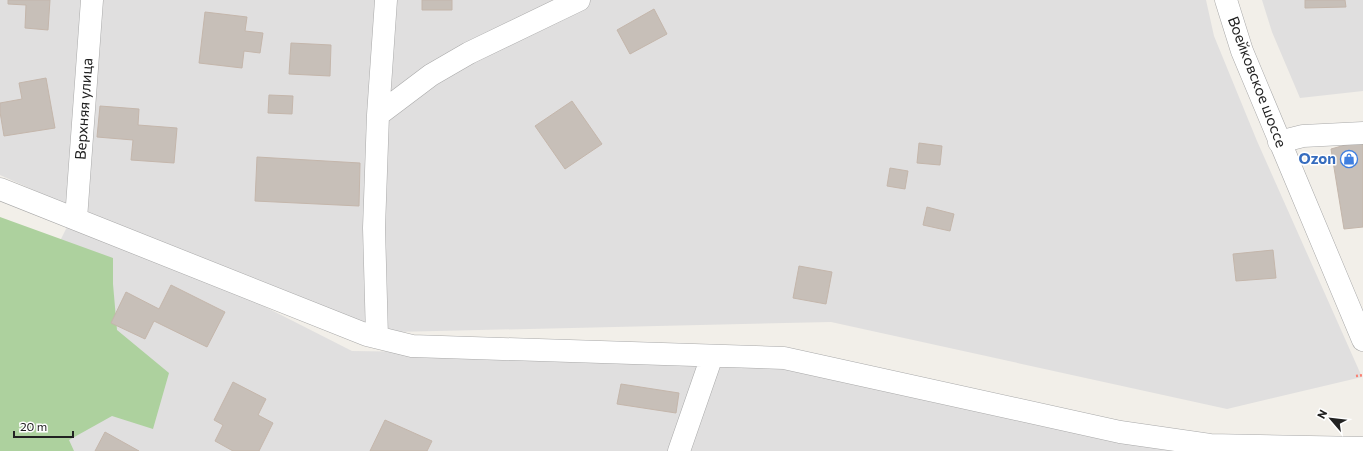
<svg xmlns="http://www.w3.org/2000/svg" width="1363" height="451" viewBox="0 0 1363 451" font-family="Commissioner,sans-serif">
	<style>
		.residential { fill: #e0dfdf }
		.forest { fill: #add19e }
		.building { fill: #c7bfb8; stroke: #c4b6ab }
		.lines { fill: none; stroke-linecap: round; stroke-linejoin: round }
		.minor-casing { stroke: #a9a9a9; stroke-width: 23 }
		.path { stroke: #fa8072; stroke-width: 2.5; stroke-dasharray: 2 2; stroke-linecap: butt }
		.minor { stroke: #fff; stroke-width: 22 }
		.labels { text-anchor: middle; stroke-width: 3; stroke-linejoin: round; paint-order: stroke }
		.street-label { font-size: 15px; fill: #222; stroke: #fff }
		.shop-label { font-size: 15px; font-weight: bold; fill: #366cbe; stroke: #fff; text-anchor: end }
	</style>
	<rect width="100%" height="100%" fill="#f2efe9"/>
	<path class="residential" d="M0,0h1206l8,36 43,105 105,236 -135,32 -396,-87 -479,11 -352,-158z
		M1262,0h101v91l-63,7 -28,-66z
		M70,221l91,33 191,97 270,4 142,10 411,86h-1175v-90z"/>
	<path class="forest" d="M0,217l113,41v26l4,46 52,43 -16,56 -41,-13 -43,24 5,11h-74z"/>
	<path class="building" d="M8,0h42l-2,30 -23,-2 1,-23 -18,-1z
		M422,0h30v10h-30z
		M1305,0h40l1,7 -41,1z
		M654,9l13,25 -37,20 -13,-24z
		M205,12l42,5 -2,14 18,2 -3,20 -16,-2 -2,17 -43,-5z
		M291,43l40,2 -1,31 -41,-2z
		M46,78l9,50 -51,8 -4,-24v-9l22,-4 -3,-16z
		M269,95l24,1 -1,18 -24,-1z
		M572,101l30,43 -37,25 -30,-43z
		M100,106l39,3 -1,16 39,3 -3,35 -43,-3 2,-20 -36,-3z
		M1363,140v87l-19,2 -13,-80z
		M919,143l23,3 -2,19 -23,-2z
		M257,157l103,6 -1,43 -104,-5z
		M890,168l18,3 -3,18 -18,-3z
		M927,207l27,7 -4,17 -27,-6z
		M1273,250l3,28 -40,3 -3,-27z
		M799,266l33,6 -6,32 -33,-6z
		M171,285l54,27 -18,35 -53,-26 -9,18 -34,-16 15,-31 33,17z
		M233,382l33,17 -8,16 15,8 -14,28h-26l-18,-10 8,-16 -9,-5z
		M621,384l58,9 -3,20 -59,-9z
		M385,420l47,21 -5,10h-57z
		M105,432l34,19h-44z"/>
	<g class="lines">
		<g class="minor-casing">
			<path id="minor" d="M1226,0l16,51 121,289
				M378,115l53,-40 38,-22 110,-53
				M1279,142l24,-6 60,-3
				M0,189l367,146 45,11 372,12 336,74 90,13 153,3
				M76,219l16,-219
				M377,337l-3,-109 4,-113 8,-115
				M679,451l33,-95"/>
		</g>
		<path class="path" d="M1356,376l7,-1"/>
		<use href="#minor" class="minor"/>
	</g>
	<defs>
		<g id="shop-ring" transform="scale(0.9)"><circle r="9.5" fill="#fff" stroke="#3f7fe0" stroke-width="1.5"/><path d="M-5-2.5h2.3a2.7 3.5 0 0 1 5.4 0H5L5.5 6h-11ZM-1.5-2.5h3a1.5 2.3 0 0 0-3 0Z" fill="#3f7fe0"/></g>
	</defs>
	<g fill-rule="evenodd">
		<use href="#shop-ring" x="1349" y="159"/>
	</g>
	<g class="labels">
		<g class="street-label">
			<text transform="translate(1257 82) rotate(69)" y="5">Воейковское шоссе</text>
			<text transform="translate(84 109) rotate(-86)" y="5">Верхняя улица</text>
		</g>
		<g class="shop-label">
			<text x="1336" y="164">Ozon</text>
		</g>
	</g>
	<g transform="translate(1331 419) rotate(298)" stroke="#ffffff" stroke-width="3" paint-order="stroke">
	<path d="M0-3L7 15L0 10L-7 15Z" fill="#222222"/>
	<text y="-6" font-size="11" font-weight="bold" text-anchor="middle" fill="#222222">N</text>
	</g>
	<path d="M14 431v6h59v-6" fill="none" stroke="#222222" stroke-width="2"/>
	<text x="20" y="431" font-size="12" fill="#222222" stroke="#ffffff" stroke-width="3" paint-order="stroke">20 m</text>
</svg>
